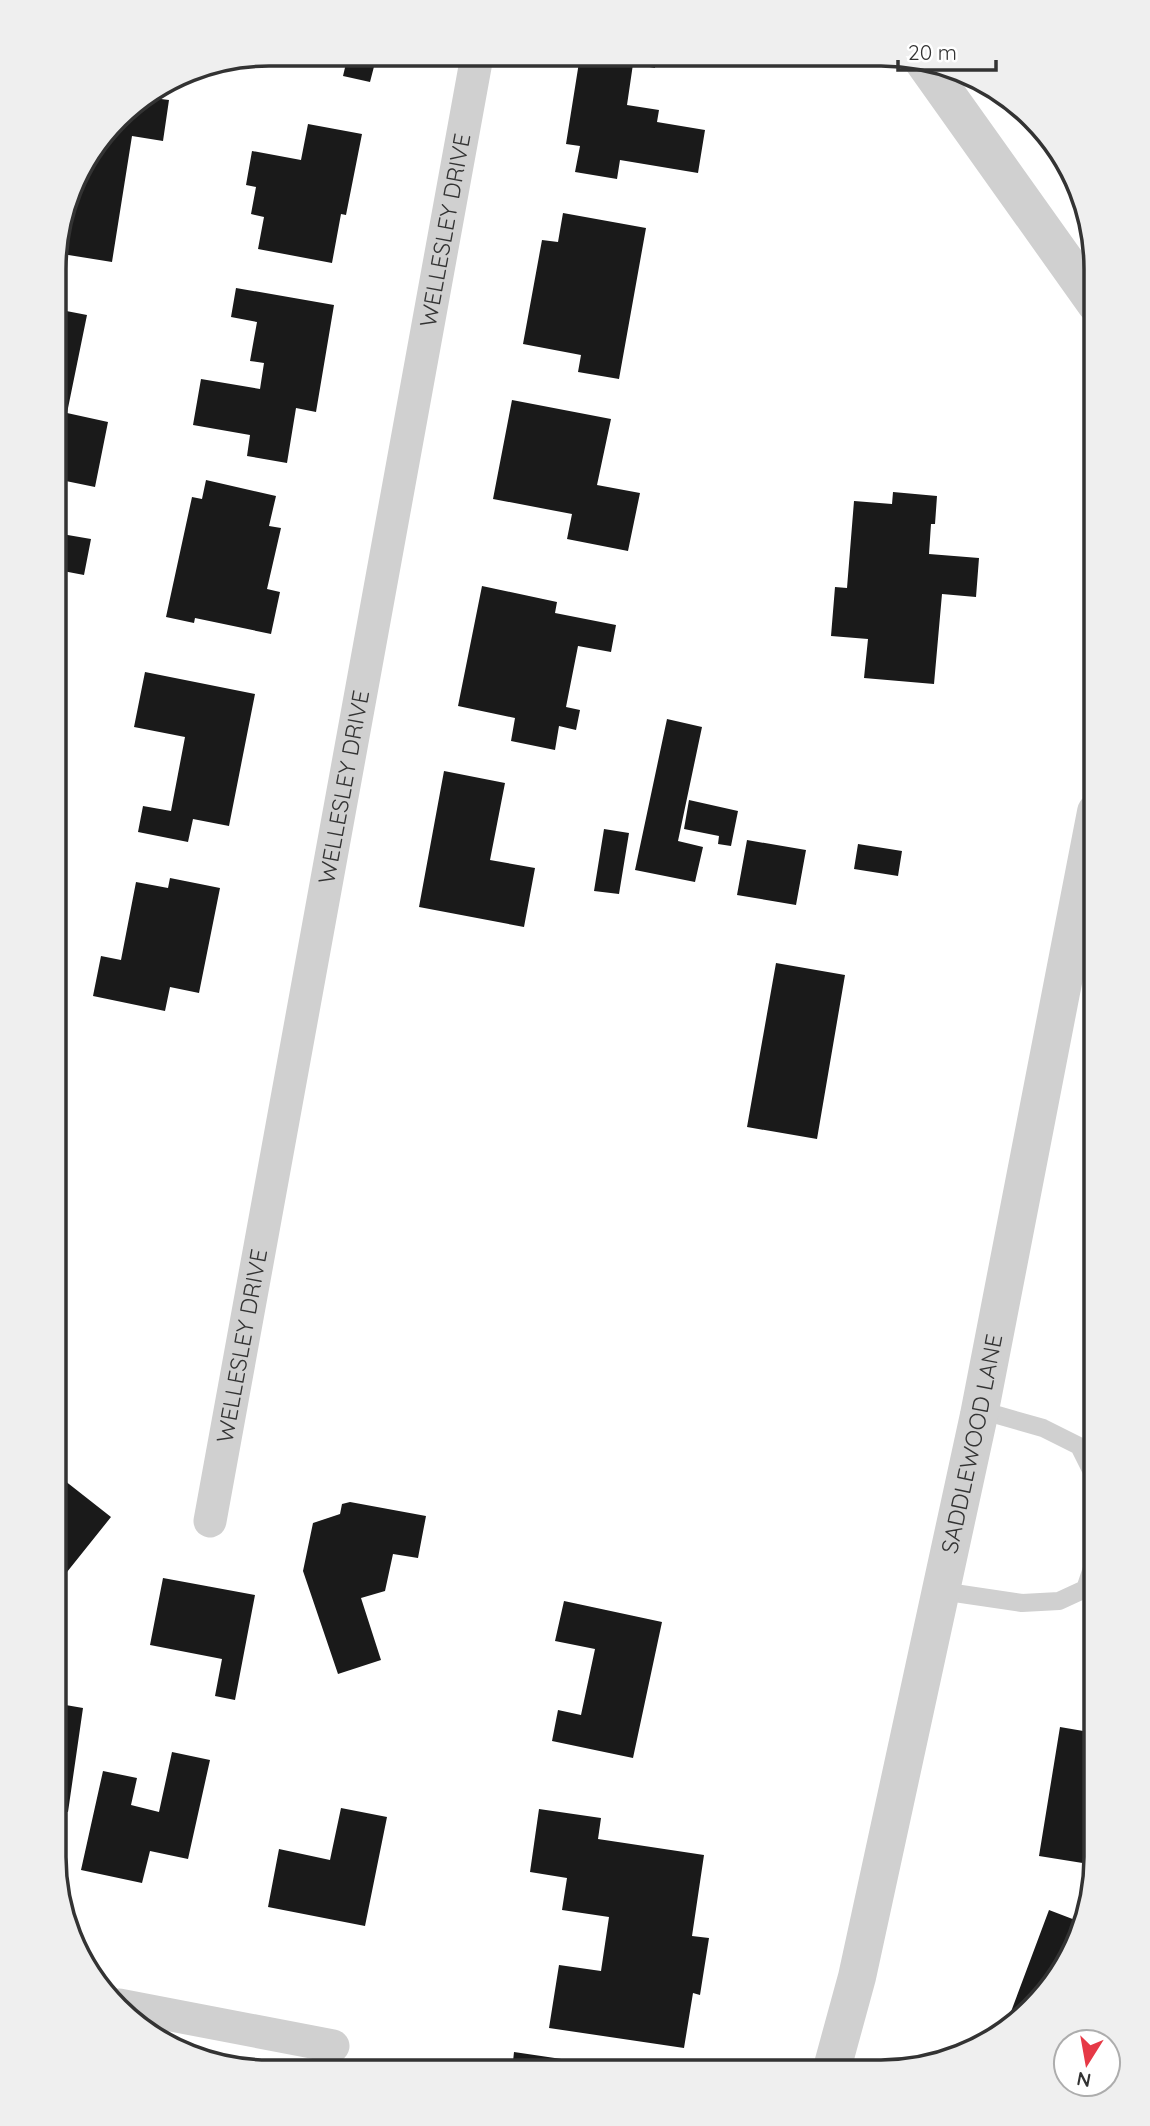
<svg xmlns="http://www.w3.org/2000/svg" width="1150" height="2126" viewBox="0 0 1150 2126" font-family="Quicksand,sans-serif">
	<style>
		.building { fill: #1a1a1a }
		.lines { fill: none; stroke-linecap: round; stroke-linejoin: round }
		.service { stroke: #d0d0d0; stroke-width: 18 }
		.minor { stroke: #d0d0d0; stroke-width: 33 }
		.tertiary { stroke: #d0d0d0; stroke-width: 38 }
		.labels { text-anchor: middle; stroke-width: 7; stroke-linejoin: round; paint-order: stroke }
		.street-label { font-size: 23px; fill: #333; stroke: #fff }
		.rim { fill: none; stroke: #333; stroke-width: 3.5 }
	</style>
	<rect width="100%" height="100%" fill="#fff"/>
	<path class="building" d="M348,55h29l-7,27 -27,-6z
		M580,56l76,1 -1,11 -22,-4 -6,41 32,5 -2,12 48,8 -7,43 -78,-13 -3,19 -42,-7 5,-26 -14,-2z
		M145,97l24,3 -6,41 -31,-5 -20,126 -56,-9v-11l21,-68 50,-66z
		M308,124l54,10 -16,81 -5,-1 -9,49 -74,-14 6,-32 -13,-3 5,-27 -10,-2 6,-34 49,9z
		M563,213l83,15 -27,151 -41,-7 3,-17 -58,-11 19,-104 16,2z
		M236,288l98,17 -18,107 -20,-4 -9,55 -40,-7 3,-21 -57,-10 8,-46 59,10 4,-26 -14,-2 7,-39 -26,-5z
		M56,309l31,6 -20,98 41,9 -13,65 -39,-8z
		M512,400l99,19 -14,66 43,8 -12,58 -61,-12 5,-25 -79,-15z
		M206,480l70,16 -7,30 12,2 -14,61 13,3 -9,42 -76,-16 -1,5 -28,-6 26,-120 10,2z
		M893,492l44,4 -2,28h-4l-2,30 50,4 -3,39 -34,-3 -8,90 -70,-6 4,-39 -37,-3 4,-49 12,1 7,-87 38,3z
		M56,533l35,6 -7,36 -21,-4 -6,30z
		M482,586l75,16 -2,11 61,12 -5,27 -33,-6 -12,61 14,3 -4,20 -17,-4 -4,24 -44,-9 4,-23 -57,-12z
		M145,672l110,22 -26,132 -36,-7 -5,23 -50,-10 5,-26 28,5 14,-74 -51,-10z
		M667,719l35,8 -24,114 25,6 -8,35 -60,-12z
		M444,771l61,12 -15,77 45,8 -11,59 -105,-20z
		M689,800l49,11 -7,35 -13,-2 1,-8 -35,-7z
		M604,829l25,4 -10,61 -25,-3z
		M747,840l59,10 -10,55 -59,-10z
		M858,844l44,7 -4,25 -44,-7z
		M170,878l50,10 -21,105 -29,-6 -5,24 -72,-15 8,-40 20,4 15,-78 32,6z
		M776,963l69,12 -28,164 -70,-12z
		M55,1473l56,44 -56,70z
		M350,1502l76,14 -8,42 -25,-4 -8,37 -24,7 20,62 -43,14 -35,-103 10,-48 27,-9 2,-10z
		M163,1578l92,17 -20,105 -20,-4 7,-37 -72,-14z
		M564,1601l98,21 -29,136 -81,-17 6,-31 23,5 14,-66 -40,-8z
		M54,1703l29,5 -15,104 -14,-2z
		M1060,1727l35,6v132l-56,-9z
		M172,1752l38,8 -22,99 -38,-8 -8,32 -61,-13 22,-99 34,7 -6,27 28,7z
		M341,1808l46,9 -22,109 -97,-19 11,-58 51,11z
		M539,1809l62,9 -3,21 106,16 -12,81 17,2 -9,57 -7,-2 -9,55 -135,-20 10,-63 42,6 8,-54 -47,-7 5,-32 -37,-6z
		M1049,1910l34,13 -4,15 -28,50 -48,45z
		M514,2052l95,14 -1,5h-96z"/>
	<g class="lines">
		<path class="service" d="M980,1410l63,18 36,18 16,32
			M941,1591l81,12 37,-2 26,-12 10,-30"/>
		<g class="minor">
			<path id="s1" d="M210,1521l267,-1465"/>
			<path d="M119,2005l214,41"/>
		</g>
		<g class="tertiary">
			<path d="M921,58l175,246"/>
			<path id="s2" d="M831,2072l26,-95 122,-562 117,-603"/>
		</g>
	</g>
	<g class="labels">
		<g class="street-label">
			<text dy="8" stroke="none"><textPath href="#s1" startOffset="1312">WELLESLEY DRIVE</textPath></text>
			<text dy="8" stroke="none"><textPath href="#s1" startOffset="746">WELLESLEY DRIVE</textPath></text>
			<text dy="8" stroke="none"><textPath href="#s1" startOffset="178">WELLESLEY DRIVE</textPath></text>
			<text dy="8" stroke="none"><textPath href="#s2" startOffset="644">SADDLEWOOD LANE</textPath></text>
		</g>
	</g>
	<path d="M0 0H1150V2126H0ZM269 66H881A203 203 0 0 1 1084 269V1857A203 203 0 0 1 881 2060H269A203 203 0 0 1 66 1857V269A203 203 0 0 1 269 66Z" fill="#efefef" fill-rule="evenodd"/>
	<path class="rim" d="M269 66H881A203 203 0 0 1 1084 269V1857A203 203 0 0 1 881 2060H269A203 203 0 0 1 66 1857V269A203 203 0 0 1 269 66Z"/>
	<g transform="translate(1087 2063) rotate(191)"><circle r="33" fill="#ffffff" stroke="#adadad" stroke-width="2"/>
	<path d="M0-5L12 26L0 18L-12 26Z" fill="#e63946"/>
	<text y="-10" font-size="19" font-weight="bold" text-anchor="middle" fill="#333333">N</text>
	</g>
	<path d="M898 60v10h98v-10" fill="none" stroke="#333333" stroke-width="3.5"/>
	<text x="908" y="60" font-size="21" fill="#333333" stroke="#ffffff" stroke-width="5" paint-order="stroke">20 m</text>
</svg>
